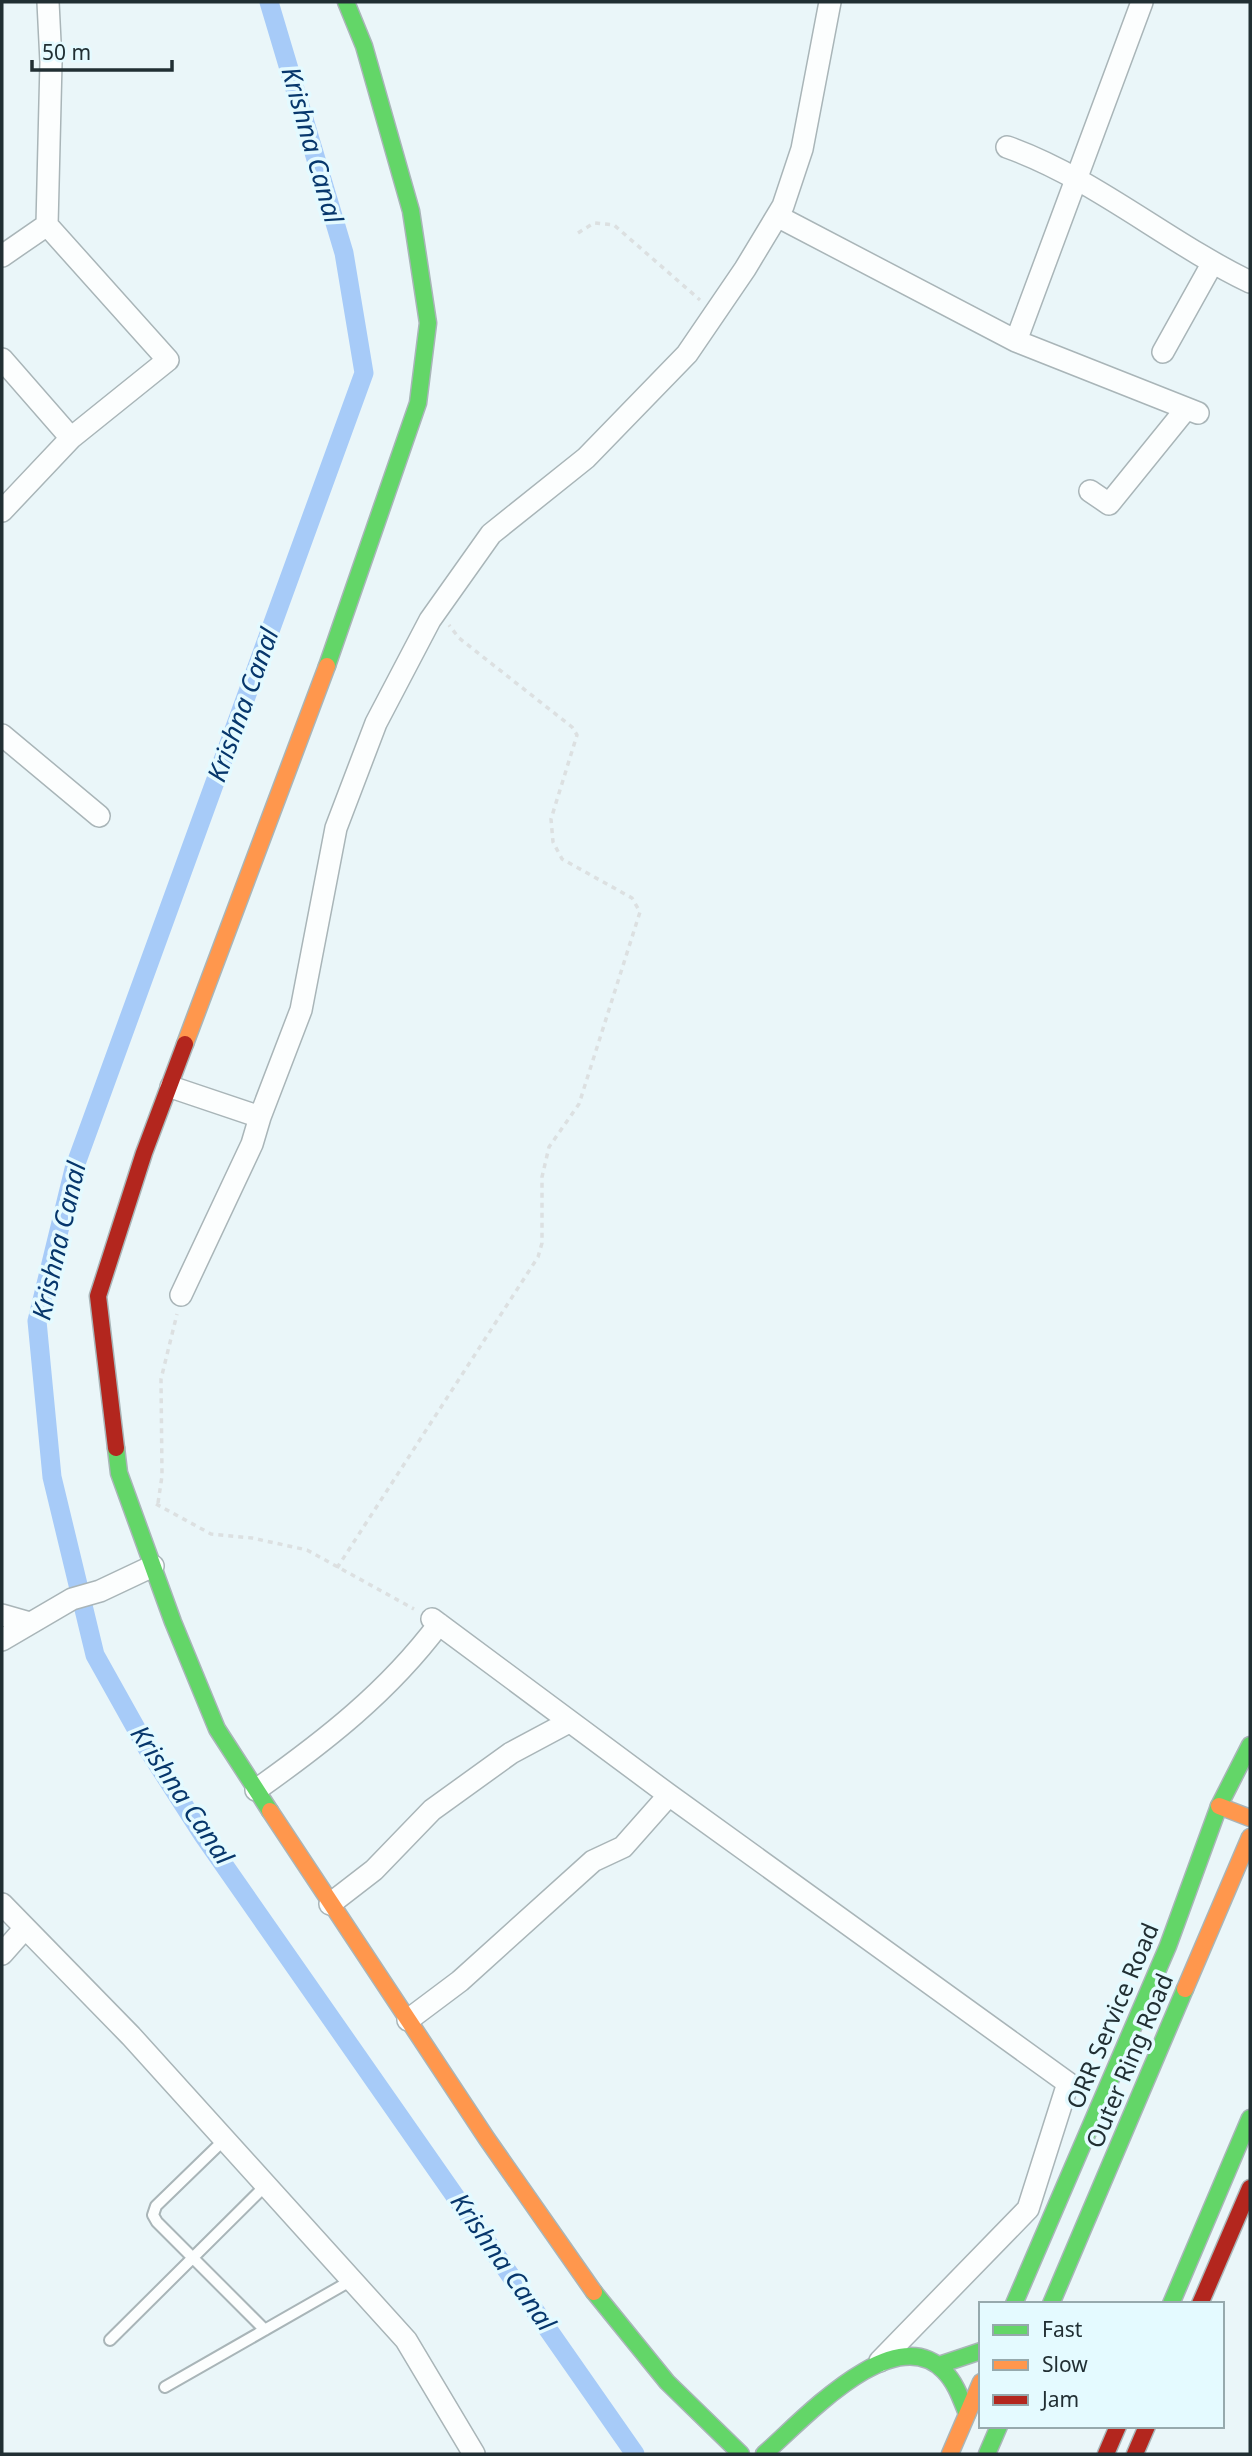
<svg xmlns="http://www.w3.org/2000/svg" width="1252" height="2456" viewBox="0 0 1252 2456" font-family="'Noto Sans',sans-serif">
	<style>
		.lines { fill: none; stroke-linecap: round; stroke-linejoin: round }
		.canal { stroke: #a7cbf8; stroke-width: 19 }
		.lane-casing { stroke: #a9b5b8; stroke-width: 14 }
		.street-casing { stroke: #a9b5b8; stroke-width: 24 }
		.fast-casing { stroke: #a9b5b8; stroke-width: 19 }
		.slow-casing { stroke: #a9b5b8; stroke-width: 19 }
		.jam-casing { stroke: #a9b5b8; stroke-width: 19 }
		.path { stroke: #dce0e1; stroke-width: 3.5; stroke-dasharray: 5 5; stroke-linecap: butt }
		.lane { stroke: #fcfefe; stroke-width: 10 }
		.street { stroke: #fcfefe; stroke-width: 21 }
		.fast { stroke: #63d668; stroke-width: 16 }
		.slow { stroke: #ff974d; stroke-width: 16 }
		.jam { stroke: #b3261e; stroke-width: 16 }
		.labels { text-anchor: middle; stroke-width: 7; stroke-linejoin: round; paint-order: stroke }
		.street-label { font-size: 24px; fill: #212f33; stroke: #e4faff }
		.water-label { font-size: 26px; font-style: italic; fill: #07376c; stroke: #e4faff }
	</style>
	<rect width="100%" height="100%" fill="#eaf6f9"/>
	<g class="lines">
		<path class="canal" d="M269,2l75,251 20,120 -290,796 -37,152 15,156 43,178 52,93 56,87 432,619"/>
		<g class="lane-casing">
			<path id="lane" d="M225,2139l-69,67 -3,9 4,7 108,108
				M110,2340l156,-155
				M165,2387l187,-107"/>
		</g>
		<g class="street-casing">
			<path id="street" d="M1007,147c87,31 160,95 243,135
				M777,216l239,125 182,72
				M47,225l121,135 -97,78
				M2,256l45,-31 4,-163 -3,-60
				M1016,341l126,-339
				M1163,352l49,-88
				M2,359l69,79 -69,73
				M1090,491l19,13 77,-95
				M2,735l97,81
				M171,1087l89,30 41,-107 35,-182 40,-105 54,-103 61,-86 95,-76 101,-104 58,-85 38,-63 19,-57 28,-147
				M181,1295l71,-151 8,-27
				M2,1615l28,8
				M432,1619l237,176 399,288 -40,126 -148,152
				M2,1640l70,-41 28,-8 53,-25
				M256,1790c69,-49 132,-98 183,-166
				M2,1904l129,132 275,304 68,114
				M330,1904l44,-34 58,-60 79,-57 58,-31
				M2,1954l23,-26
				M408,2020l52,-39 133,-120 30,-14 46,-52"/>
		</g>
		<g class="fast-casing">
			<path id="fast" d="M327,666l91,-263 10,-80 -17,-112 -47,-165 -18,-44
				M116,1448l3,25 54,149 44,107 53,82
				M594,2292l73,90 74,72
				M1014,2304l154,-358 51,-140 31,-61
				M1051,2304l134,-315
				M1171,2304l79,-186
				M939,2365l42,-14
				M764,2454c37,-32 130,-136 180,-83 12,12 17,28 23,43
				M987,2454l12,-28"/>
		</g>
		<g class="slow-casing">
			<path id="slow" d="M185,1044l142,-378
				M1219,1806l31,12
				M270,1811l217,328 107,153
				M1185,1989l65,-152
				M950,2454l31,-72"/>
		</g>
		<g class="jam-casing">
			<path id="jam" d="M116,1448l-18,-152 46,-143 41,-109
				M1200,2304l50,-116
				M1106,2454l12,-28
				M1135,2454l12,-28"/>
		</g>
		<path class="path" d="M578,233l16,-10 20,2 86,75
			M158,1503l4,-27 -1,-97 16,-65
			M156,1504l55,30 41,4 55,12 107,59
			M337,1568l201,-311 4,-14v-66l7,-30 30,-43 61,-192 -8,-14 -70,-39 -9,-17 -2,-23 26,-84 -5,-8 -113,-89 -10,-13"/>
		<use href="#lane" class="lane"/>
		<use href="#street" class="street"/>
		<use href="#fast" class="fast"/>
		<use href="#slow" class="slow"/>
		<use href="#jam" class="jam"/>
	</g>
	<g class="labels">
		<g class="street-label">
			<text transform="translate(1113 2016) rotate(-67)" y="8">ORR Service Road</text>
			<text transform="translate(1130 2061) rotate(-67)" y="8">Outer Ring Road</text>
		</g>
		<g class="water-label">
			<text transform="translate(312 145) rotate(74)" y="9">Krishna Canal</text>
			<text transform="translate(243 705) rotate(-70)" y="9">Krishna Canal</text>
			<text transform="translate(59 1241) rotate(-77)" y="9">Krishna Canal</text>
			<text transform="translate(182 1795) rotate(56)" y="9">Krishna Canal</text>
			<text transform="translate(503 2262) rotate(55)" y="9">Krishna Canal</text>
		</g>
	</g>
	<rect width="1252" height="2456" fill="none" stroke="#212f33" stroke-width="7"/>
	<rect x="979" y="2302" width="245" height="126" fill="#e4faff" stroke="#96a9ad" stroke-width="2"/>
	<rect x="993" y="2325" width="35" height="10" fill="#63d668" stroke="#96a9ad" stroke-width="2"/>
	<text x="1042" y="2337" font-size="21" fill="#212f33">Fast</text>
	<rect x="993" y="2360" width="35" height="10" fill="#ff974d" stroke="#96a9ad" stroke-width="2"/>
	<text x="1042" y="2372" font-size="21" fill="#212f33">Slow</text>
	<rect x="993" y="2395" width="35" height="10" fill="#b3261e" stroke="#96a9ad" stroke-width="2"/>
	<text x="1042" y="2407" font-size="21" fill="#212f33">Jam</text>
	<path d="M32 60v10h140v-10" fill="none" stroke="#212f33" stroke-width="3.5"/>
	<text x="42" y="60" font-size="21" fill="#212f33" stroke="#e4faff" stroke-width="5" paint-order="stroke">50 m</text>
</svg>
